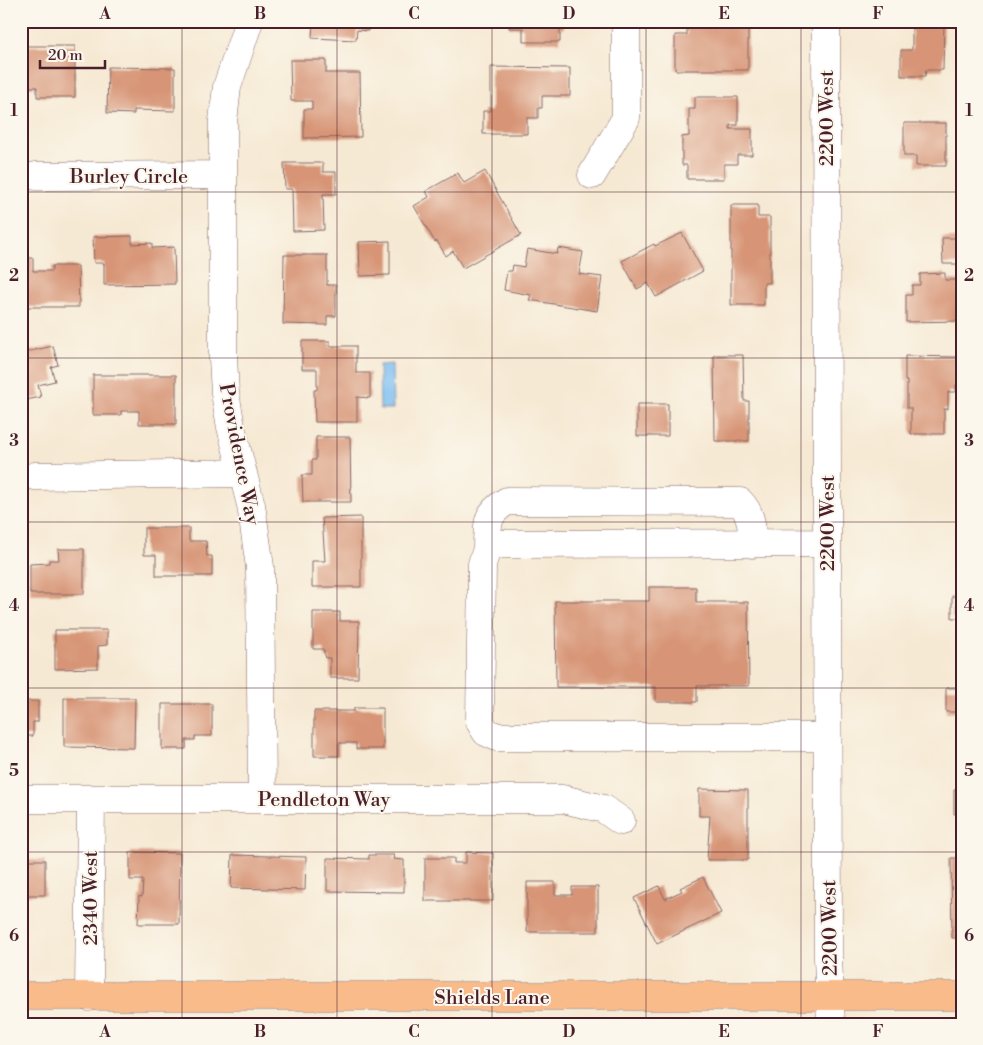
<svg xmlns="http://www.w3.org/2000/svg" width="983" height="1045" viewBox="0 0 983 1045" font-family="'Libre Bodoni',serif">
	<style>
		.water { fill: #7dbef2; stroke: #646e8e }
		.building { fill: #d79476 }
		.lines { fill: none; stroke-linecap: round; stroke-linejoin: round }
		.minor-casing { stroke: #866666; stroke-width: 29 }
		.major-casing { stroke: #866666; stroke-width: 29 }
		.minor { stroke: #fff; stroke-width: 28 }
		.major { stroke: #fabb8b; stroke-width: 28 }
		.grid { fill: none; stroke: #4a1f2b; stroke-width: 1; stroke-opacity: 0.55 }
		.labels { text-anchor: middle; stroke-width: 4; stroke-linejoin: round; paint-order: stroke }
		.street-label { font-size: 20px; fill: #4a1f2b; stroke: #fbf7ec }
		.neatline { fill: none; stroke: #4a1f2b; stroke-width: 2 }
		.grid-label { font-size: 16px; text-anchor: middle; font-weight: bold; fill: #4a1f2b }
	</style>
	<rect width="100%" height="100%" fill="#fbf7ec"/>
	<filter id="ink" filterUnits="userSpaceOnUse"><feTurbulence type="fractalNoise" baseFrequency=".02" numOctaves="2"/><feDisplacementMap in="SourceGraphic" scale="10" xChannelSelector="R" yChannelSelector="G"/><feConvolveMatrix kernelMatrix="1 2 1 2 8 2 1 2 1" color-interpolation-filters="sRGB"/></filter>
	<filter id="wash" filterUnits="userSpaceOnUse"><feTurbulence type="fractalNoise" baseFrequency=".0096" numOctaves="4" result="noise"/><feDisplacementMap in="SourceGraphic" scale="20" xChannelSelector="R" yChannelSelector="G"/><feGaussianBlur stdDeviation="1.12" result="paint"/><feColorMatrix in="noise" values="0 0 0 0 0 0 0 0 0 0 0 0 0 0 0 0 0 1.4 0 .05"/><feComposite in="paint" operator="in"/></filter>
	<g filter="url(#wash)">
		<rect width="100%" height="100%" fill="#f6e9d3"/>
		<path class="water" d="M392,364l1,45h-13l-1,-44z"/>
		<g id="blocks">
			<path class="building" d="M313,21h56l-1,10 -11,-1 -1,10 -44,-2z
				M509,21h55v8h-4v13h-37v-14h-14z
				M687,21l61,2v47h-73v-35h12z
				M912,21h32l-1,49h-17l-1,6h-24v-26h11z
				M21,46h54v51h-38v-10h-16z
				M290,60h36v13h34l1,64 -57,1v-29h8v-8h-21z
				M108,67l67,1v43l-41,-1v4l-27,-1z
				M491,67l79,1v28h-28v12h-4v10h-11v16h-44v-23h8z
				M695,97h43v28h-8v4h22v26h-15v9h-13v15h-37v-14h-5v-28l7,-1v-27h6z
				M904,123h42v43h-30v-10h-12z
				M284,163h39v9h13v22h-13l1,36 -31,1 -1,-42h-7z
				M485,171l36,64 -58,33 -10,-17 -7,5 -9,-15 -2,1 -21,-36 15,-9 -3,-6 32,-18 6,10z
				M731,205h27v12h12v66h-6v22h-33z
				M682,233l21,38 -47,26 -8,-14 -11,6 -15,-28 32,-17 1,2z
				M132,236v8l20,-1v5l22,-1 1,37 -71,1v-22h-10l-1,-26z
				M942,238h20v26h-19z
				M390,241v34l-30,1 -1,-34z
				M558,248l25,4 -4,22 23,3 -5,34 -68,-11 2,-5 -27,-5 3,-19h5l1,-6 11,2 3,-18 30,5z
				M284,255h43v30h9v31h-9v9l-44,-1z
				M21,258h12v13h19v-5h26l1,41h-58z
				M945,273v7h17v41l-56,1v-27h6v-10h8v-11z
				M302,341h28v5h26v27h14v25l-13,-1v25h-42l-1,-32h3v-21h-15z
				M53,346l5,19 -7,2 4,14 -17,4 3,12 -20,4v-48z
				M714,355h29l1,46h5v40h-34z
				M905,356l57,1v28h-6v7h-8v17h-4v25h-33v-26h-4v-27h-2z
				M93,375h83v49h-37v-13h-18v4h-28z
				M637,404h31v32h-31z
				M316,437h34l1,65h-48l-1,-27h10v-15h4z
				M361,517v70h-49v-26h13l-3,-43z
				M144,528h45v13h17l1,15h5v20h-56v-21h-12z
				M58,549h26v45h-54v-30l19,-1v-3h10z
				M649,587h47v15h52l1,84h-52v16h-41v-15h-100l-1,-86h94z
				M952,596h10v22h-10z
				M313,612h27v9h19l-1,57h-28v-20h-4l-3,-9h-10z
				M55,630h52v15l-9,1v22l-43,1z
				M946,688h16v24h-16z
				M64,698h71l-1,50 -70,-1z
				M21,701h17v21h-5v14h-12z
				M162,704h50v32h-17v4h-9v9h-24z
				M354,708h29v41h-27v-6h-17v13h-25v-45h40z
				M960,776h2v38h-8v-24h6z
				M699,789l49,1v70h-41l3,-44h-11z
				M130,852l50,1 -1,71h-41l1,-28 3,1 1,-17h-13z
				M466,852l27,1v48h-68v-43h29v5h12z
				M232,855l74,2 -1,33 -74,-2z
				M369,855h25l-1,4 11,1v32l-77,-1v-33l42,1z
				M21,856h2v4h22v35h-24z
				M951,858h11v80h-10z
				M703,877l18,36 -64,31 -23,-46 25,-12 6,13 17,-8 -2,-3z
				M527,882h28v13h17v-8h26v45h-71z"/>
		</g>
	</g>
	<g filter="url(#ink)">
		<use href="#blocks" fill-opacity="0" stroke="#866666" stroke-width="1"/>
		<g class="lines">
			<g class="minor-casing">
				<path id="minor" d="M249,21l-22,66 -4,34v237l2,35 6,34 20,78 9,62 2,232
					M826,21l2,937 3,66
					M592,175l34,-57v-97
					M36,176l187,-1
					M35,476l208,-3
					M827,543l-327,1 -13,5 -5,15 -2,158 6,10 11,5h330
					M487,549c1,-24 -3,-34 20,-48l233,1c12,12 12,25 12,42
					M21,799h542l41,10 17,12
					M89,997l2,-198"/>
			</g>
			<g class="major-casing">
				<path id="major" d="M21,996h941"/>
			</g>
			<use href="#minor" class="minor"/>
			<use href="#major" class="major"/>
		</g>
	</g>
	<path class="grid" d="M182,21v1003M337,21v1003M492,21v1003M646,21v1003M801,21v1003M21,192h941M21,358h941M21,522h941M21,688h941M21,852h941"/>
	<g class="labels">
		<g class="street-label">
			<text transform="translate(826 118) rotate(-90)" y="7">2200 West</text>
			<text x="129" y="183">Burley Circle</text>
			<text transform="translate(240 454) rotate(79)" y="7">Providence Way</text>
			<text transform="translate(827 523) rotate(-90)" y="7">2200 West</text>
			<text x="324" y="806">Pendleton Way</text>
			<text transform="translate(90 898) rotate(-90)" y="7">2340 West</text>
			<text transform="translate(829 928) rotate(-91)" y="7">2200 West</text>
			<text x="492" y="1004">Shields Lane</text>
		</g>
	</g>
	<rect width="983" height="1045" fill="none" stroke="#fbf7ec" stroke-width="55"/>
	<path d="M40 60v8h65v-8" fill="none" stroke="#4a1f2b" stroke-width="2.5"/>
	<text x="48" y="60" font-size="15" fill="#4a1f2b" stroke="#fbf7ec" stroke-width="4" paint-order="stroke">20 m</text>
	<rect x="28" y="28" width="928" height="990" class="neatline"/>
	<g class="grid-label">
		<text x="105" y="19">A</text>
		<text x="260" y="19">B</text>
		<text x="414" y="19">C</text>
		<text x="569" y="19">D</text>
		<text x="724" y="19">E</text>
		<text x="878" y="19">F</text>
		<text x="14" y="116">1</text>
		<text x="969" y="116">1</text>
		<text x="14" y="281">2</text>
		<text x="969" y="281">2</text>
		<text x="14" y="446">3</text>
		<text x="969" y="446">3</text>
		<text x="14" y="611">4</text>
		<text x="969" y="611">4</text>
		<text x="14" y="776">5</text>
		<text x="969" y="776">5</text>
		<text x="14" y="941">6</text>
		<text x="969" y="941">6</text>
		<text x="105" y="1037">A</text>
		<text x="260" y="1037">B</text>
		<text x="414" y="1037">C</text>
		<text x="569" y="1037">D</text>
		<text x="724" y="1037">E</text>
		<text x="878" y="1037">F</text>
	</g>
</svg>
